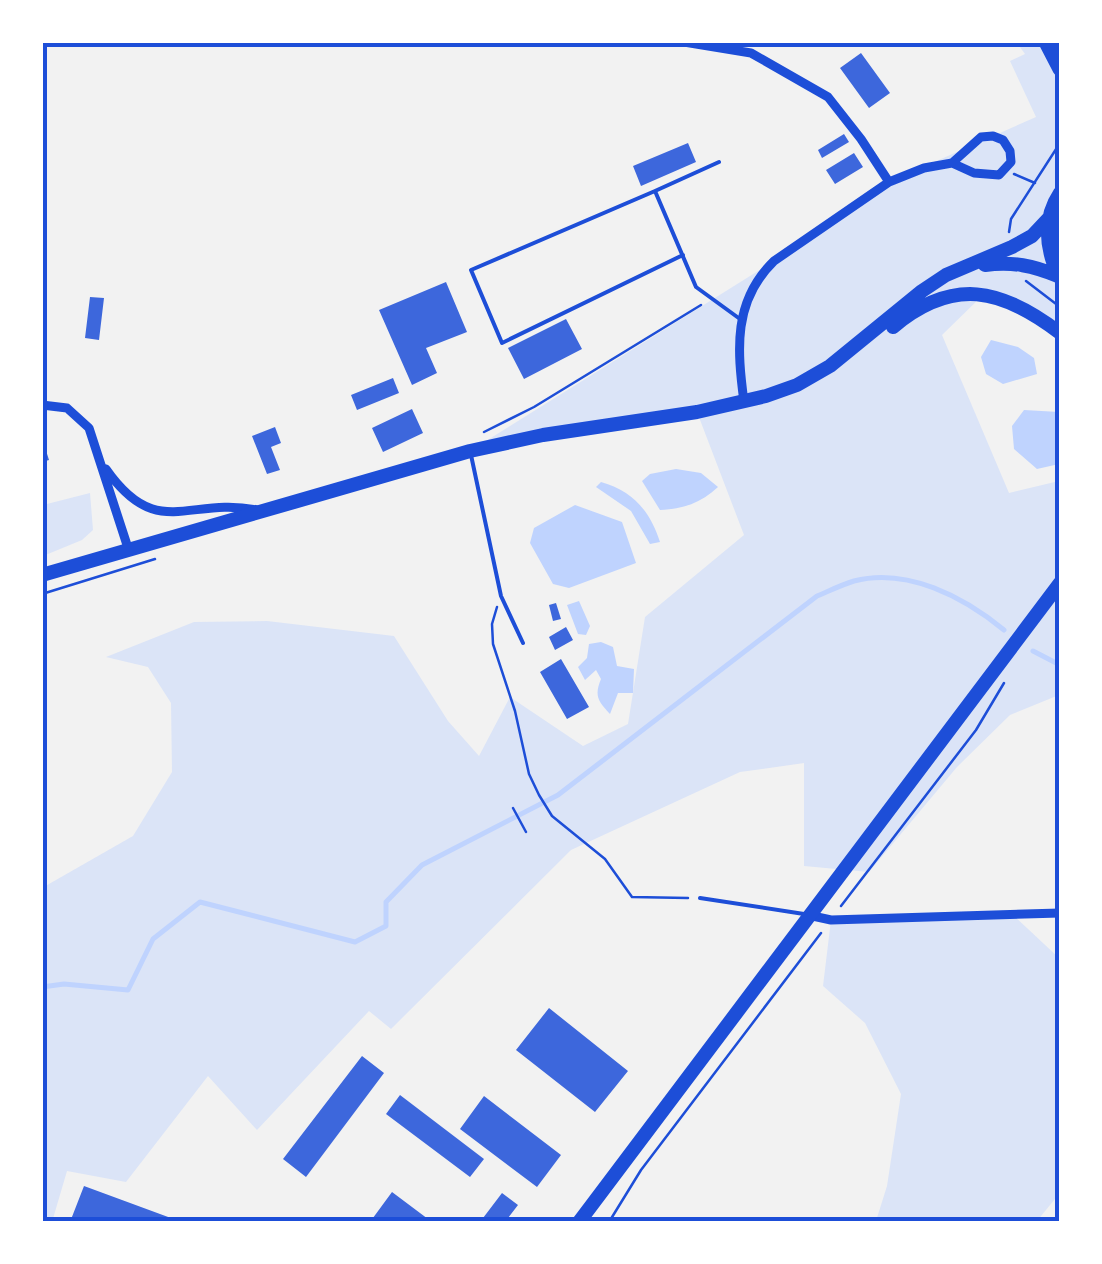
<svg xmlns="http://www.w3.org/2000/svg" width="1102" height="1264" viewBox="0 0 1102 1264" font-family="'DM Sans',sans-serif">
	<style>
		.green { fill: #dbe4f7 }
		.water { fill: #bfd3fe }
		.lines { fill: none; stroke-linecap: round; stroke-linejoin: round }
		.stream { stroke: #bfd3fe; stroke-width: 5 }
		.building { fill: #3d67dc }
		.path { stroke: #1d4ed8; stroke-width: 2.5 }
		.service { stroke: #1d4ed8; stroke-width: 4 }
		.minor { stroke: #1d4ed8; stroke-width: 9 }
		.primary { stroke: #1d4ed8; stroke-width: 14 }
		.trunk { stroke: #1d4ed8; stroke-width: 15 }
		.neatline { fill: none; stroke: #1d4ed8; stroke-width: 4 }
	</style>
	<rect width="100%" height="100%" fill="#f2f2f2"/>
	<path class="green" d="M1017,43h42v290l-75,-39 -42,41 67,158 50,-12v214l-49,20 -53,52 -88,105 -65,-6v-103l-64,9 -169,78 -180,179 -22,-18 -112,119 -49,-54 -82,106 -59,-11 -15,51 -10,-1v-333l91,-52 39,-64 -1,-69 -23,-36 -42,-10 88,-35 73,-1 127,15 54,85 31,35 31,-59 73,49 45,-22 17,-107 99,-82 -47,-123 -227,39 304,-190 115,-79 147,-65 -26,-56 15,-7z
		M90,493l3,37 -11,10 -39,16v-51z
		M1013,915l46,43v236l-22,27h-161l11,-35 14,-92 -36,-71 -42,-37 8,-66z"/>
	<path class="water" d="M991,340l27,7 16,11 3,16 -34,10 -17,-10 -5,-17z
		M1024,410l35,2v52l-22,5 -23,-20 -2,-23z
		M676,469l25,4 17,14c-17,16 -35,22 -58,23l-18,-29 8,-7z
		M601,482c32,9 49,29 59,60l-10,2 -19,-33 -35,-24z
		M575,505l47,17 14,41 -67,25 -16,-4 -23,-41 4,-15z
		M579,601l11,25 -4,9 -8,-1 -11,-29z
		M601,642l12,5 4,19 17,3 -1,24h-15l-8,21c-12,-13 -16,-18 -9,-35l-5,-9 -11,10 -7,-13 9,-9 2,-14z"/>
	<g class="lines">
		<path class="stream" d="M1033,651l27,14
			M42,987l22,-3 64,6 25,-51 47,-37 155,40 31,-16v-24l36,-37 136,-70 259,-199c12,-5 24,-11 37,-15 53,-14 110,16 150,49"/>
	</g>
	<path class="building" d="M861,53l29,40 -21,15 -29,-40z
		M844,134l5,8 -27,16 -4,-8z
		M688,143l8,19 -55,24 -8,-20z
		M854,153l9,14 -28,17 -9,-14z
		M446,282l21,50 -41,16 11,25 -25,12 -33,-75z
		M90,297l14,1 -5,42 -14,-2z
		M566,319l16,30 -58,30 -16,-31z
		M393,378l6,15 -42,17 -6,-15z
		M412,409l11,24 -40,19 -11,-24z
		M275,427l6,16 -10,4 9,23 -13,4 -15,-38z
		M42,438l7,22 -7,2z
		M556,603l5,16 -8,2 -4,-16z
		M566,627l7,13 -18,10 -6,-13z
		M561,659l28,48 -22,12 -27,-47z
		M549,1008l79,63 -33,41 -79,-62z
		M362,1056l22,17 -78,104 -23,-18z
		M400,1095l84,64 -14,18 -84,-63z
		M484,1096l77,59 -24,32 -77,-58z
		M84,1186l95,35 -1,1h-108z
		M392,1192l40,30h-62z
		M502,1193l16,12 -13,17h-25z"/>
	<g class="lines">
		<path class="path" d="M1014,174l21,9
			M1009,232l2,-13 49,-76
			M1026,281l34,26
			M484,432l50,-25 167,-102
			M42,594l113,-35
			M497,607l-5,17 1,20 22,67 14,63 10,21 13,21 53,43 27,38 56,1
			M513,808l13,24
			M841,906l135,-176 28,-47
			M609,1222l32,-52 180,-237"/>
		<path class="service" d="M719,162l-64,29 41,96 44,32
			M655,191l-184,79 31,73 181,-88
			M471,455l30,141 22,47
			M700,898l104,16"/>
		<path class="minor" d="M684,42l67,11 77,44 33,42 28,43
			M744,402c-7,-53 -11,-101 30,-141l115,-79 35,-14 28,-5 29,-26 12,-1 10,4 7,11 1,11 -12,13 -25,-2 -22,-10
			M42,405l25,3 22,20 39,120
			M106,469c51,73 83,27 151,41
			M808,915l23,5 229,-7"/>
		<path class="primary" d="M985,265c27,-4 49,1 73,11
			M1059,277c-13,-28 -17,-57 1,-84
			M893,327c60,-50 108,-39 167,6
			M42,575l428,-124 73,-16 154,-23 69,-16 31,-11 33,-19 92,-75 24,-16 66,-28 20,-11 16,-17
			M579,1222l481,-639"/>
		<path class="trunk" d="M1046,42l14,27"/>
	</g>
	<rect width="1102" height="1264" fill="none" stroke="#ffffff" stroke-width="90"/>
	<rect x="45" y="45" width="1012" height="1174" class="neatline"/>
</svg>
